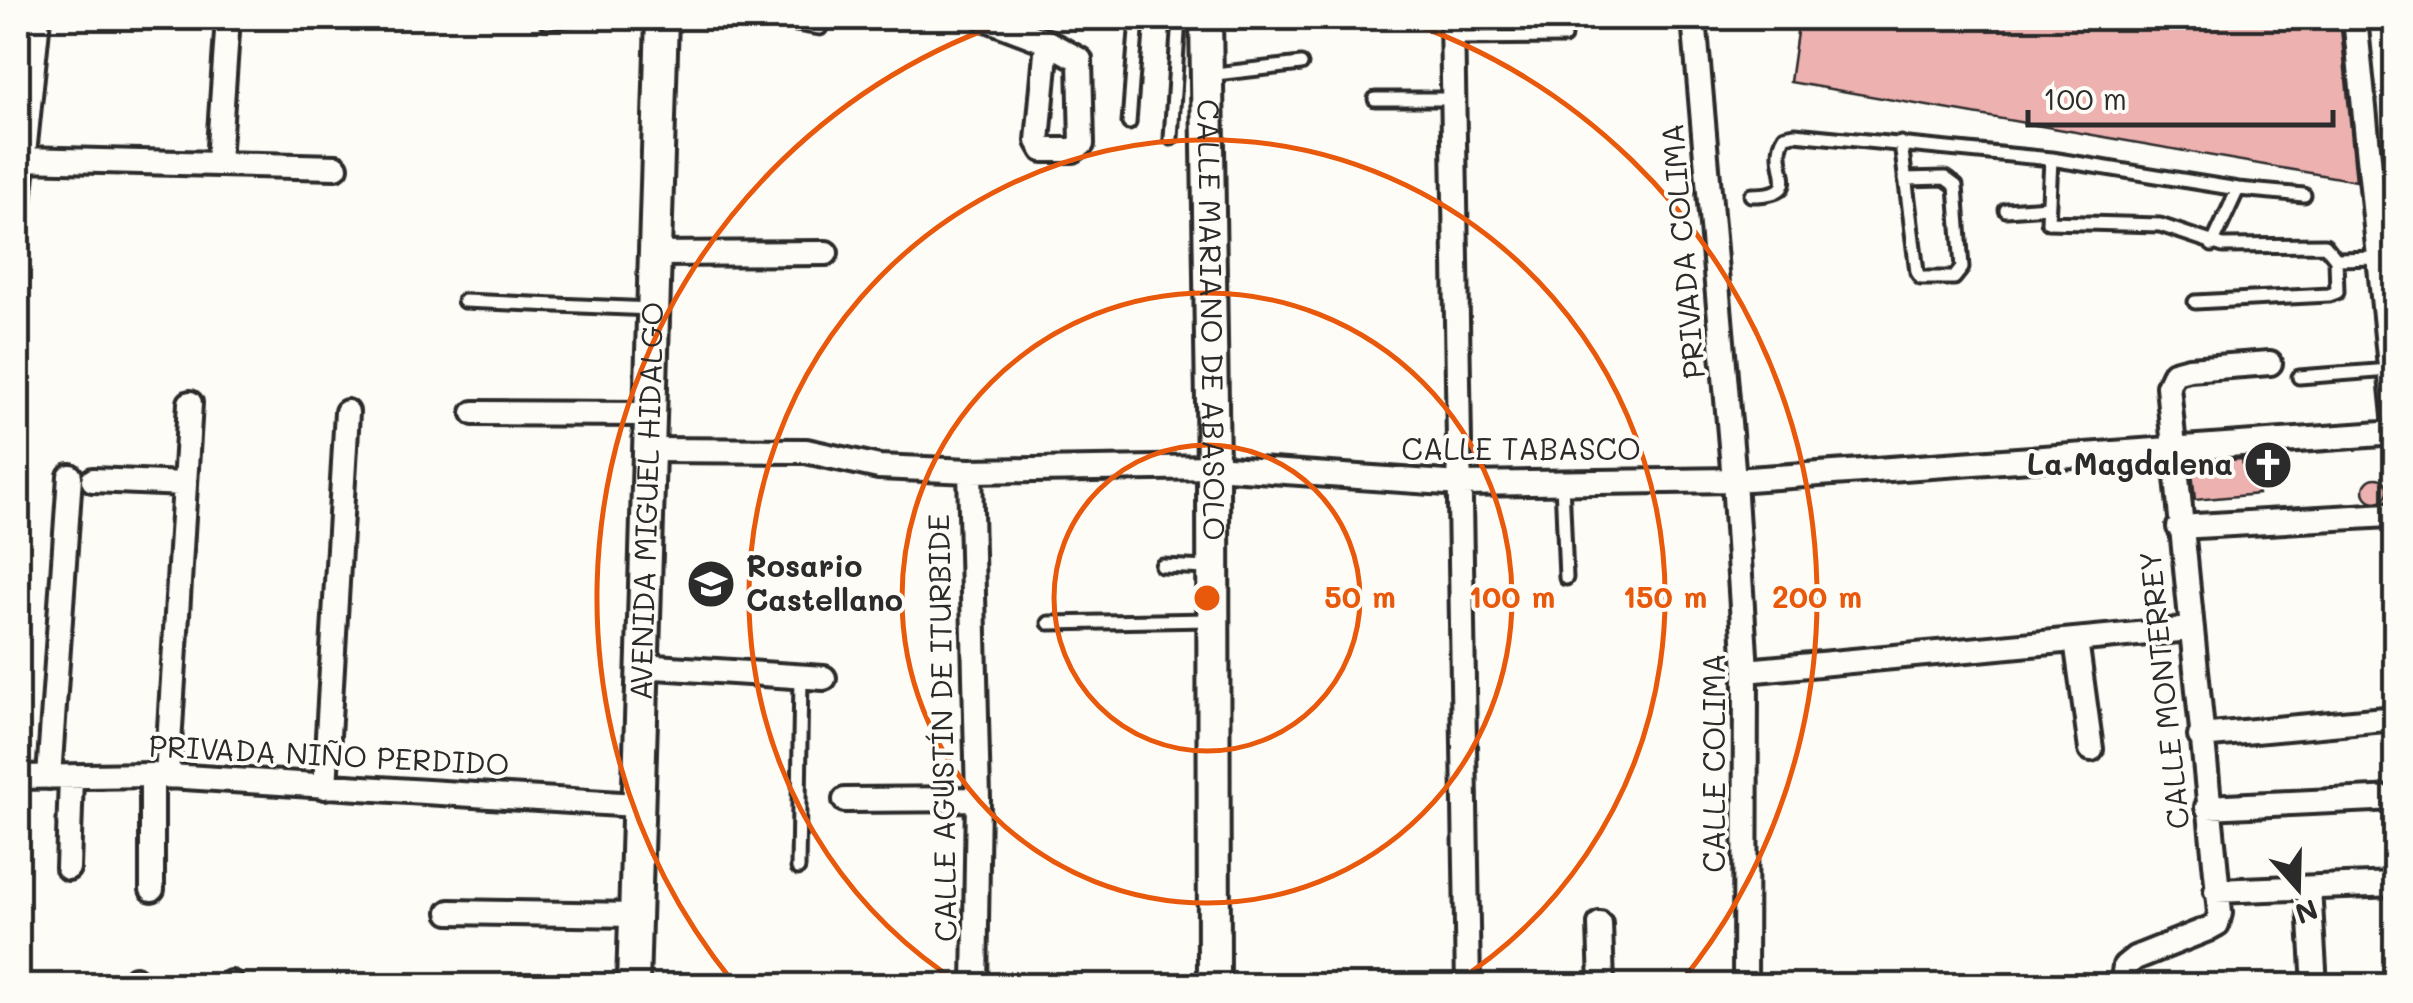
<svg xmlns="http://www.w3.org/2000/svg" width="2413" height="1003" viewBox="0 0 2413 1003" font-family="Mali,sans-serif">
	<style>
		.building { fill: #edb1b0; stroke: #2b2b2b; stroke-width: 2.5 }
		.lines { fill: none; stroke-linecap: round; stroke-linejoin: round }
		.service-casing { stroke: #2b2b2b; stroke-width: 19 }
		.minor-casing { stroke: #2b2b2b; stroke-width: 30 }
		.tertiary-casing { stroke: #2b2b2b; stroke-width: 38 }
		.service { stroke: #fdfcf7; stroke-width: 11 }
		.minor { stroke: #fdfcf7; stroke-width: 22 }
		.tertiary { stroke: #fdfcf7; stroke-width: 30 }
		.ring { fill: none; stroke: #e8590c; stroke-width: 5 }
		.labels { text-anchor: middle; stroke-width: 8; stroke-linejoin: round; paint-order: stroke }
		.street-label { font-size: 30px; fill: #2b2b2b; stroke: #fdfcf7 }
		.poi-label { font-size: 30px; font-weight: bold; fill: #2b2b2b; stroke: #fdfcf7; text-anchor: end }
		.centre { fill: #e8590c; stroke: #fdfcf7; stroke-width: 5 }
		.ring-label { font-size: 30px; text-anchor: middle; font-weight: bold; fill: #e8590c; stroke: #fdfcf7; stroke-width: 8; stroke-linejoin: round; paint-order: stroke }
	</style>
	<rect width="100%" height="100%" fill="#fdfcf7"/>
	<filter id="ink" filterUnits="userSpaceOnUse"><feTurbulence type="fractalNoise" baseFrequency=".01" numOctaves="2"/><feDisplacementMap in="SourceGraphic" scale="20" xChannelSelector="R" yChannelSelector="G"/><feConvolveMatrix kernelMatrix="1 2 1 2 8 2 1 2 1" color-interpolation-filters="sRGB"/></filter>
	<g filter="url(#ink)">
		<path class="building" d="M1799,18h447v4l94,-4 16,163 -566,-99z
			M2242,459l2,13 12,-1 2,23 -63,6 -4,-37z
			M2364 490a12 12 0 1 1 24 0a12 12 0 1 1-24 0Z"/>
		<g class="lines">
			<g class="service-casing">
				<path id="service" d="M759,18l61,10
					M1535,18l4,19
					M547,22l26,-4
					M1453,38l111,-1
					M1207,75l94,-11
					M1375,99h79
					M1129,123l8,-105
					M1171,138l8,-120
					M1901,143l16,129 4,6h33l8,-10 -6,-82 -11,-8 -40,1
					M2051,159l187,30 66,6
					M1751,195c60,0 15,-29 34,-59l10,-2 256,25 -3,63 112,3 63,21 102,-1 11,14
					M2006,210l41,-3
					M2212,245l26,-56
					M464,301l188,8
					M2195,302l134,-7 8,-3 -1,-33 43,-1
					M2299,377l91,-7
					M1562,482l4,96
					M1162,566l47,2
					M1049,623l160,-3
					M798,868l3,-191"/>
			</g>
			<g class="minor-casing">
				<path id="minor" d="M984,18l63,24 33,18 2,84 -9,6h-30l-5,-9 9,-99
					M1452,18l16,968
					M1694,18l40,462 12,191 -1,315
					M2355,18l41,408
					M23,159l313,8
					M218,161l10,-143
					M18,212l20,-194
					M653,254l173,-1
					M474,413l174,1
					M646,450l160,1 73,16 91,4 243,-4 248,17 273,-4 662,-47
					M970,471l8,328 -3,187
					M93,480l92,4
					M2179,527l210,-12 7,-4
					M2076,640l15,109
					M640,666l184,12
					M1746,671l444,-42
					M2200,736l196,-18
					M18,777l134,-2 484,30
					M49,777l21,-301
					M167,777l23,-374
					M325,787l22,-375
					M845,800l133,-1
					M2207,807l189,-9
					M68,868l3,-91
					M2309,888l6,98
					M152,889v-114
					M2216,891l180,-7
					M450,912l184,3
					M1600,924l2,62
					M135,986v-7
					M231,986v-3
					M2122,986l3,-20 10,-8 73,-29 9,-5 3,-11 -52,-527 6,-13 15,-4 81,-6"/>
			</g>
			<g class="tertiary-casing">
				<g id="tertiary">
					<path id="s1" d="M1206,18l7,449 1,519"/>
					<path id="s2" d="M633,986l29,-968"/>
				</g>
			</g>
			<use href="#service" class="service"/>
			<use href="#minor" class="minor"/>
			<use href="#tertiary" class="tertiary"/>
		</g>
	</g>
	<g class="ring">
		<circle cx="1207" cy="598" r="153"/>
		<circle cx="1207" cy="598" r="305"/>
		<path d="M961 984A458 458 0 1 1 1453 984"/>
		<path d="M733 982A610 610 0 0 1 1018 18M1396 18A610 610 0 0 1 1681 982"/>
	</g>
	<defs>
		<g id="church-disc" transform="scale(2.5)"><circle r="9.5" fill="#2b2b2b" stroke="#fdfcf7"/><path d="M-1.2-6h2.4v3.5h3.3v2.4h-3.3V6h-2.4V-.1h-3.3v-2.4h3.3Z" fill="#fff"/></g>
		<g id="school-disc" transform="scale(2.5)"><circle r="9.5" fill="#2b2b2b" stroke="#fdfcf7"/><path d="M0-5L7-2L0 1L-7-2ZM-4 1L0 2.5L4 1V4Q0 6-4 4Z" fill="#fff"/></g>
	</defs>
	<g fill-rule="evenodd">
		<use href="#church-disc" x="2268" y="465"/>
		<use href="#school-disc" x="711" y="584"/>
	</g>
	<g class="labels">
		<g class="street-label">
			<text transform="translate(1684 251) rotate(-95)" y="10">PRIVADA COLIMA</text>
			<text dy="10" stroke="none"><textPath href="#s1" startOffset="302">CALLE MARIANO DE ABASOLO</textPath></text>
			<text x="1521" y="460">CALLE TABASCO</text>
			<text dy="10" stroke="none"><textPath href="#s2" startOffset="485">AVENIDA MIGUEL HIDALGO</textPath></text>
			<text transform="translate(2165 690) rotate(-96)" y="10">CALLE MONTERREY</text>
			<text transform="translate(943 728) rotate(-91)" y="10">CALLE AGUSTÍN DE ITURBIDE</text>
			<text transform="translate(329 756) rotate(3)" y="10">PRIVADA NIÑO PERDIDO</text>
			<text transform="translate(1715 763) rotate(-90)" y="10">CALLE COLIMA</text>
		</g>
		<g class="poi-label">
			<text x="2233" y="475">La Magdalena</text>
			<text x="746" y="577" text-anchor="start">Rosario<tspan x="746" dy="34">Castellano</tspan></text>
		</g>
	</g>
	<circle cx="1207" cy="598" r="15" class="centre"/>
	<g class="ring-label">
		<text x="1360" y="608">50 m</text>
		<text x="1512" y="608">100 m</text>
		<text x="1665" y="608">150 m</text>
		<text x="1817" y="608">200 m</text>
	</g>
	<rect width="2413" height="1003" fill="none" stroke="#fdfcf7" stroke-width="60"/>
	<rect x="30" y="30" width="2353" height="943" fill="none" stroke="#2b2b2b" stroke-width="4" filter="url(#ink)"/>
	<g transform="translate(2298 888) rotate(160)" stroke="#fdfcf7" stroke-width="8" paint-order="stroke">
	<path d="M0-8L18 38L0 25L-18 38Z" fill="#2b2b2b"/>
	<text y="-15" font-size="28" font-weight="bold" text-anchor="middle" fill="#2b2b2b">N</text>
	</g>
	<path d="M2028 110v15h305v-15" fill="none" stroke="#2b2b2b" stroke-width="5"/>
	<text x="2043" y="110" font-size="30" fill="#2b2b2b" stroke="#fdfcf7" stroke-width="8" paint-order="stroke">100 m</text>
</svg>
